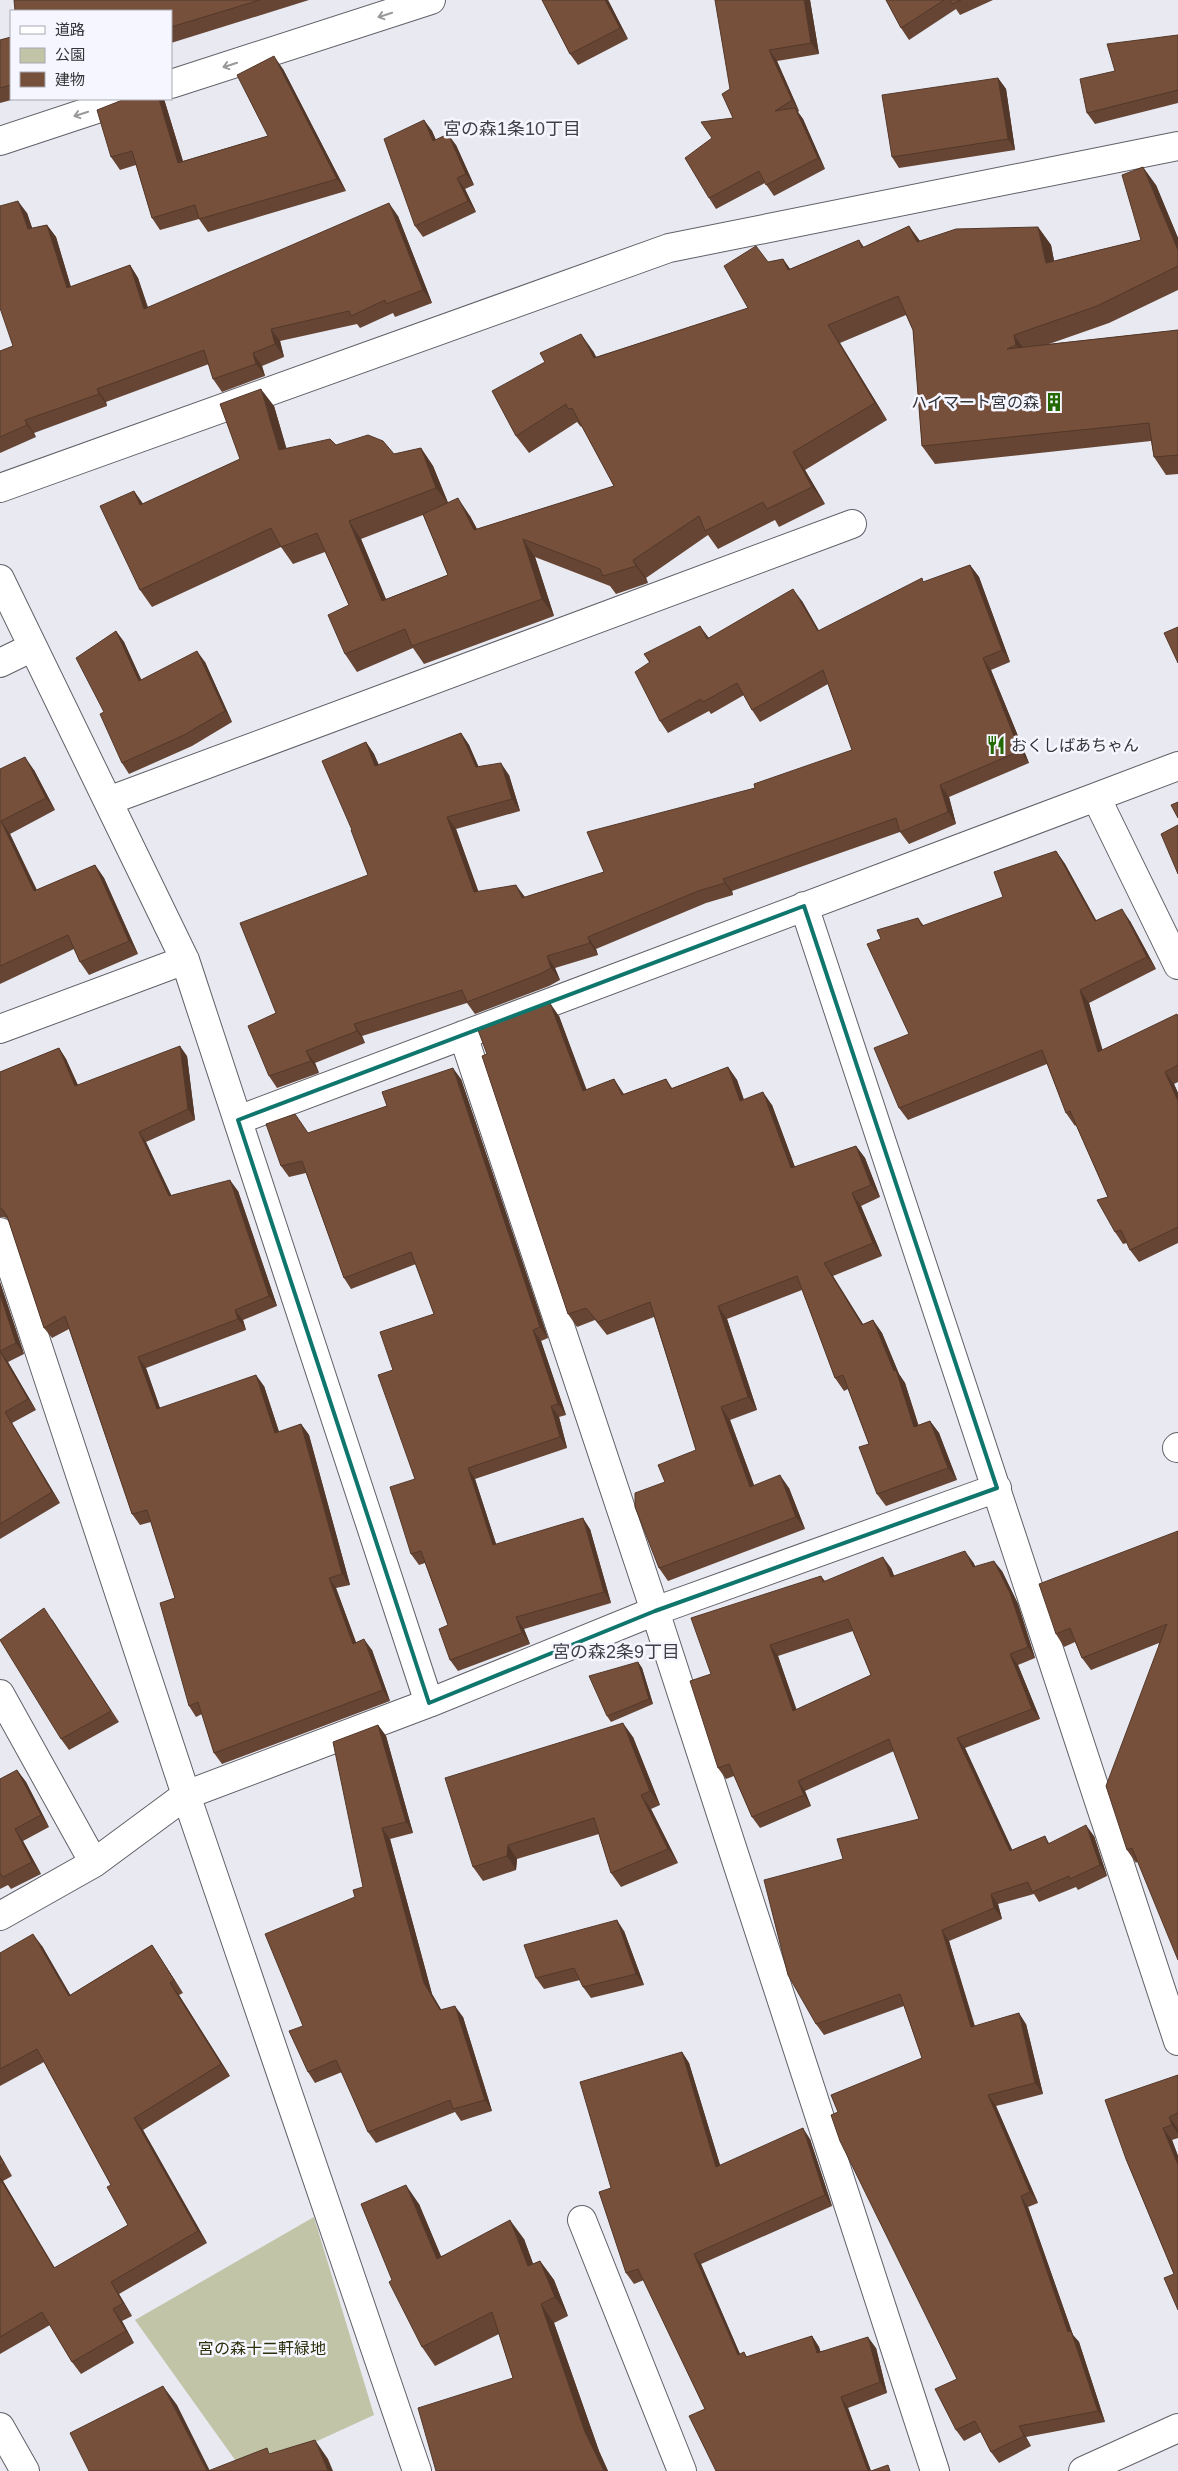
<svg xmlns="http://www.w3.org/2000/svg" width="1178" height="2471" viewBox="0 0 1178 2471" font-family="Arial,'Noto Sans JP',sans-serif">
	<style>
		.green { fill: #c1c4a7 }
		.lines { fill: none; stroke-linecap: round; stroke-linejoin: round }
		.minor-casing { stroke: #606068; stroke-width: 30 }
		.minor { stroke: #fff; stroke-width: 28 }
		.wall { fill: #664534; fill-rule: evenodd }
		.shaded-wall { fill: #53382a }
		.building { fill: #77503c; stroke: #53382a; fill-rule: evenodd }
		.oneway { stroke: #99999a }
		.marked { fill: none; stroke: #0f766e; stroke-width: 4; stroke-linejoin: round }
		.labels { text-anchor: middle; stroke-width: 5; stroke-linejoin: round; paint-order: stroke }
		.poi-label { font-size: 16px; fill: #333336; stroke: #f5f6ff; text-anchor: end }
		.park-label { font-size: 16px; fill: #2d2f0a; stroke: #f5f6ff }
		.neighbourhood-label { font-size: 18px; fill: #414248; stroke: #f5f6ff }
	</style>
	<rect width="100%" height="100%" fill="#e8e9f1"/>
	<path class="green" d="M314,2217l60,198 -122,56h-9l-108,-151z"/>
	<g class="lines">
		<g class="minor-casing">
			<path id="minor" d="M171,84l260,-84
				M0,141l127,-42
				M0,488l669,-240 509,-102
				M0,579l185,381 244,743
				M0,663l33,-16
				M1096,797l82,-31
				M108,801l744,-277
				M804,906l374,1135
				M0,1029l185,-69
				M463,1035l192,576 280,860
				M238,1120l858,-323 82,168
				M0,1232l186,563 231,676
				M1177,1448l1,-1
				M0,1694l94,169
				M0,1916l94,-53 92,-68 243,-92 226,-92 342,-123
				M582,2220l100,251
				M0,2427l25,44
				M1083,2471l95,-43"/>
		</g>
		<use href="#minor" class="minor"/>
	</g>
	<path class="wall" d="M14,0h295l-138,43v-32z
		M542,0h66l20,39 -50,26 -8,-11z
		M810,0l9,54 -42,7 22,50 -1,1 5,7 22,50 -51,27 -9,-13 -49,26 -7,-11 3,-60 21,-20 -3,-29z
		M886,0h107l-33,15 -4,-6 -47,31 -8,-12z
		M1178,35v68l-83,21 -8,-11 28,-42z
		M11,37v62h4l-15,4v-63z
		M283,69l63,122 -138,41 -9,-13 -39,11 -8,-12 -16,-53 -16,5 -9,-13 14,-58h39l19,62 85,-25z
		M998,78l8,11 9,61 -116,18 -7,-11z
		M424,120l8,11 4,9 20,5 18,40 -9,4 11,23 -53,25 -8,-11z
		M1156,185l22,53v52l-69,33 -60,21 129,-14v144l-12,1 -12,-18 -3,-16 -216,23 -13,-18 -9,-116 -7,-15 -66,28 47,77 -82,50 20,34 -46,23 -4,-7 -57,29 -10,-14 -62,43 2,5 -32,11 -6,-8 -75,-29 19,59 -130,48 -11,-16 -56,24 -12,-18 4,-49 -24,-53 -32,12 -12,-17 -129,60 -12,-17 -6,-99 9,13 97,-45 34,-53 12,42 50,-3 58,9 27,-6 12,18 15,37 22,13 7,13 137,-43 -32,-60 -1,1 -4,-5 -48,31 -13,-17 77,-85 3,6 152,-49 20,-46 15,-3 7,10 69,-29 5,7 45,-21 11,15 118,-14 13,18 3,16 87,-21zM423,515l25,60 -62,24 -25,-60z
		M27,213l5,15 15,-3 9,12 15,50 59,-22 8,13 10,29 250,-91 34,87 -37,14 -2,-4 -33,15 -3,-4 -77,17 4,16 -22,9 3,10 -43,16 -9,-13 -4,-15 -103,38 1,4 -73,27 2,4 -36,16v-102l13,-5z
		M970,565l9,12 31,85 -19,8 38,93 -80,34 7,27 -47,20 -9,-12 -168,59 1,4 -27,8 -110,46 2,6 -43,13 5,12 -11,6 -74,28 -8,-11 -105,33 3,7 -50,20 4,10 -42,15 -8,-12 7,-63 92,-138 -16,-45 14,-88 8,12 5,11 82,-32 8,12 9,21 31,9 11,36 -64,18 22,63 47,5 79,-25 151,-84 97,-38 -24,-66 -68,38 -8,-12 -8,-15 -33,19 -2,-3 -41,22 -8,-12 -11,-59 -5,-8 65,-16 93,-37 17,30 105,-49z
		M116,631l8,11 17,38 64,-18 27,60 -40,24 -63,28 -7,-11 -18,-51z
		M0,769l34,1 21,40 -45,24 27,56 58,-25 9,13 34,76 -49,21 -9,-13 -6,-13 -74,35z
		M1056,851l9,13 31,56 34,1 26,48 -67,34 13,47 76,-34v66l-4,2 4,9v150l-39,19 -9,-12 -3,-7 -4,1 -8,-12 -7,-35 -32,-72 -1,1 -9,-13 -19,-49 -139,56 -9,-12 10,-74 -28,-95 37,-21 6,8 79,-29z
		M559,1016l27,74 28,-11 10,15 42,-15 6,9 56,-21 9,13 7,20 28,5 23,62 61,-21 9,12 15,39 -19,9 21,50 -49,20 30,48 10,-4 9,13 17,41 6,9 13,42 12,-4 9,12 18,47 -71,26 -9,-12 -8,-50 -21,-55 -4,2 -9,-13 -33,-88 -75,29 30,91 -27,10 24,65 35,3 16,41 -137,52 -9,-13 6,-86 31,-32 -42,-133 -47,18 -12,-15 -18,7 -9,-13 -81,-260z
		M59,1048l7,11 12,26 109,-29 8,64 -49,22 25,54 67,-5 39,115 -34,14 3,10 -100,38 14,40 104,-22 15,46 22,-8 8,11 41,150 -14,3 20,54 16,8 18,51 -168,63 -8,-11 -12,-39 -6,3 -7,-11 -14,-108 -24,-76 -11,3 -8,-11 -63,-185 -17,9 -8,-10 -36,-109 -4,-2h-4v-145z
		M461,1079l87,259 -7,3 25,74 -7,2 8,31 -92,31 21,65 94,-15 21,74 -87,26 6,15 -72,27 -8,-11 -2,-35 -23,-62 -6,2 -8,-11 4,-75 -22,-109 41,-56 -18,-50 -65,25 -7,-11 -38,-105 -17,4 -8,-11 27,-33 79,-27z
		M0,1282l24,72 -16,8 28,48 -24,13 48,80 -60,36z
		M1178,1531l-41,331 -1,1 -9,-13 32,-207 -68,27 -9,-12 -7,-16 -11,5 -8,-13z
		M973,1562l2,4 27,5 16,33 17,54 -17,7 22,54 -75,29 47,102 33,-14 4,7 45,-7 13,40 -29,14 -2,-3 -37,15 -5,-8 -36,10 4,15 -53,22 26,85 51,-2 17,70 -47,12 42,97 -10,4 45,128 6,7 26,80 -79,15 5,9 -32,17 -8,-11 -10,-20 -17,9 -8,-11 1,-51 -119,-267 84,-54 -18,-52 -80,29 -8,-11 27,-165 76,-40 -25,-68 -89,40 6,15 -51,22 -8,-11 -18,-41 -8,3 -8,-11 -7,-94 110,-98 4,5 66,-13 3,8zM853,1631l18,44 -75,35 -18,-54z
		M52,1619l67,103 -50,28 -8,-11z
		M638,1662l4,6 11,36 -42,18 -4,-6z
		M378,1725l8,11 27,97 -23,6 42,155 9,16 22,7 29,94 -31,10 -6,-9 -79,31 -8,-11 -26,-60 -27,11 -7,-11 -5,-46 52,-129 8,-10z
		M633,1737l27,68 -9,4 27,54 -57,24 -10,-14 -12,-39 -82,25 -1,11 -33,11 -10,-14z
		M17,1770l9,12 23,45 -26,14 18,33 -30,15 -3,-4 -8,4v-110z
		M624,1931l20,54 -53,13 -8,-11 -3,-7 -36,9 -8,-11z
		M152,1945l31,48 -4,2 51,81 -87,54 64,113 -88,51 13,22 -10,5 12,22 -53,31 -9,-12 -22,-37 -50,29v-199l12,21 -9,5 52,87 73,-43 -17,-40 -67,-123 -44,24v-133l42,-7 28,49z
		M682,2052l7,11 31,102 90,-26 22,67 -131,58 39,90 4,-2 3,5 65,-21 7,11 1,4 56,-3 11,45 -39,15 23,63 -166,-62 -61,-129 -10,4 -8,-11 -15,-85z
		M1178,2075v63l-6,2 6,16v154l-4,-36 -48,-115z
		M419,2204l22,52 83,-17 9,25 7,-3 14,19 14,36 -14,7 45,128 9,20h-172l77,-93 -14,-44 -64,32 -13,-19 -30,-67z"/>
	<path class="shaded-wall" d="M605,0h3l20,39 -8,-11z
		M804,0h6l9,54 -8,-11z
		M769,50l8,11 22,50 -7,-11z
		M274,56l9,13 63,122 -9,-12z
		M998,78l8,11 9,61 -7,-11z
		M159,99h5l23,76 -9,-12z
		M795,108l8,11 22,50 -7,-11z
		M424,120l8,11 9,21 -8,-11z
		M448,134l8,11 18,40 -8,-11z
		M1143,167l13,18 22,53v12z
		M457,178l8,11 11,23 -8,-11z
		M18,201l9,12 10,29 -9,-13z
		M389,203l9,13 34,87 -9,-13z
		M47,225l9,12 19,64 -8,-13z
		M909,226l13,18 -5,-2z
		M1038,227l13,18 7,36 -12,-18z
		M783,259l12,17 -7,-6z
		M130,265l8,13 14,44 -8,-13z
		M828,325l12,18 47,77 -12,-17z
		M271,329l9,12 4,16 -9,-13z
		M581,334l12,17 13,24 -12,-17z
		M1014,335l12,17 2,10 -12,-17z
		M253,353l9,13 3,10 -9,-12z
		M97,389l9,13 1,4 -8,-12z
		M261,389l13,17 18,61 -13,-17z
		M25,420l9,13 2,4 -9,-12z
		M421,448l12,18 16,39 -13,-17z
		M793,452l12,18 20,34 -13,-17z
		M134,491l12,17 -6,-3z
		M458,498l12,18 17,32 -13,-18z
		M349,521l12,18 33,80 -12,-18z
		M523,539l12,18 19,59 -12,-17z
		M633,560l13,18 2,5 -12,-17z
		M970,565l9,12 31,85 -8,-12z
		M793,589l9,12 24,42 -8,-12z
		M700,626l9,12 6,13 -8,-12z
		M116,631l8,11 23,50 -8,-11z
		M197,651l8,11 27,60 -7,-11z
		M983,658l8,12 38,93 -9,-12z
		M461,733l8,12 15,34 -8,-12z
		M366,742l8,12 10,24 -9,-12z
		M25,757l9,13 21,40 -9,-12z
		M501,763l8,12 11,36 -8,-12z
		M940,785l9,12 7,27 -8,-12z
		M447,817l9,12 27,75 -9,-12z
		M1,821l9,13 33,70 -9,-13z
		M1056,851l9,13 38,69 -8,-12z
		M95,865l9,13 34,76 -9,-13z
		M723,879l9,12 1,4 -8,-12z
		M516,885l9,12 -3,1z
		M1122,909l8,12 26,48 -9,-12z
		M588,937l8,12 2,6 -8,-12z
		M547,956l8,12 5,12 -9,-12z
		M1080,990l9,13 18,62 -9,-13z
		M550,1003l9,13 33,88 -9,-13z
		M354,1024l8,12 3,7 -8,-12z
		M180,1046l7,10 8,64 -7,-11z
		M59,1048l7,11 17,38 -8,-11z
		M306,1051l9,12 4,10 -8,-12z
		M728,1067l9,13 12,34 -9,-13z
		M453,1068l8,11 87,259 -8,-11z
		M1165,1072l9,12 4,9v8z
		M614,1079l8,13 8,16 -8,-13z
		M763,1092l9,13 28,76 -9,-13z
		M139,1132l7,10 31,65 -8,-11z
		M856,1146l9,12 15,39 -9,-12z
		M230,1180l8,11 39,115 -8,-10z
		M852,1193l9,13 21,50 -9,-13z
		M824,1263l9,13 38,61 -9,-12z
		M0,1282l24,72 -8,-11 -16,-49z
		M718,1306l9,13 30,91 -9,-13z
		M235,1310l8,10 3,10 -8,-11z
		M873,1320l9,13 17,41 6,9 18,56 -9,-12 -20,-56z
		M533,1330l8,11 25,74 -8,-11z
		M0,1351l8,11 28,48 -8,-11z
		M138,1357l8,11 18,52 -7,-11z
		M256,1375l8,11 19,58 -8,-11z
		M551,1406l8,11 8,31 -7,-11z
		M721,1407l9,13 29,79 -9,-12z
		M5,1412l7,11 48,80 -8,-11z
		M930,1421l9,12 18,47 -9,-12z
		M301,1424l8,11 41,150 -8,-11z
		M468,1468l7,11 25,77 -7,-11z
		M780,1475l9,13 16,41 -9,-12z
		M583,1518l7,11 21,74 -7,-11z
		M965,1551l8,11 8,16 -8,-11z
		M883,1557l8,11 8,20 -8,-11z
		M994,1561l8,10 16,33 17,54 -7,-11z
		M329,1578l7,10 24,66 -7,-10z
		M516,1617l8,12 6,15 -8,-11z
		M364,1639l8,11 18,51 -7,-11z
		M770,1645l8,11 23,66 -8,-11z
		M1010,1654l8,11 22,54 -8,-10z
		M638,1662l4,6 11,36 -4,-5z
		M623,1723l10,14 27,68 -10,-14z
		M378,1725l8,11 27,97 -7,-11z
		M957,1738l8,10 53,114 -8,-11z
		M17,1770l9,12 23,45 -8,-12z
		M798,1781l7,10 6,15 -7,-11z
		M641,1795l10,14 27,54 -10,-14z
		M1086,1825l8,11 13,40 -7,-11z
		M382,1828l8,11 42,155 16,27 -8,-11 -16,-27z
		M15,1829l8,12 18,33 -9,-12z
		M508,1845l9,14 -1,11 -9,-14z
		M991,1894l7,10 4,15 -8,-11z
		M617,1920l7,11 20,54 -8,-11z
		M942,1930l7,11 29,97 -7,-11z
		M33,1934l9,12 36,62 -9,-12z
		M152,1945l8,12 23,36 -9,-13z
		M170,1983l9,12 51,81 -9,-12z
		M455,2006l8,11 29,94 -7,-11z
		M1019,2013l7,11 17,70 -8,-11z
		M682,2052l7,11 35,115 -8,-11z
		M988,2095l8,11 42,97 -8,-11z
		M1169,2117l9,12v5l-6,-9z
		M134,2118l9,12 64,113 -9,-12z
		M803,2128l7,11 22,67 -7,-11z
		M1163,2128l9,12 6,16v9z
		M0,2155l12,21 -8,-13 -4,-6z
		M0,2177l3,4 59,100 -8,-13 -54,-89z
		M406,2185l13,19 31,74 -13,-19z
		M1021,2196l7,11 45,128 6,7 26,80 -7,-11 -30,-79z
		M510,2220l14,19 17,46 -13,-19z
		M694,2254l7,10 44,102 -7,-11z
		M540,2261l14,19 14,36 -13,-19z
		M111,2282l8,12 13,22 -9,-13z
		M541,2304l13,19 45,128 9,20h-4l-19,-39z
		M113,2309l9,12 12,22 -8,-12z
		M812,2336l7,11 5,16 -7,-10z
		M868,2337l8,11 11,45 -7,-11z
		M163,2386l14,19 33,66h-3z
		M841,2397l7,11 23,63h-3z
		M1019,2426l7,11 5,9 -7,-10z
		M315,2440l13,19 5,12h-5z"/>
	<path class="building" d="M14,0h246l-89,27v-16h-156z
		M542,0h63l15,28 -50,26z
		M715,0h89l7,43 -42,7 23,50 -17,11 20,-3 23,50 -52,27 -7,-14 -50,27 -24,-40 27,-20 -11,-16 32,-4 -11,-24 8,-5z
		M886,0h58l-43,28z
		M950,0h11l-9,4z
		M1178,35v55l-91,23 -7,-34 35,-8 -8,-27z
		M11,37v48l-11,3v-48z
		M274,56l63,123 -138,40 -4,-14 -43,13 -20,-67 -21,6 -14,-47 28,-11h34l19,64 90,-27 -31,-61z
		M998,78l10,61 -116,18 -10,-62z
		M424,120l9,21 15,-7 18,40 -9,4 11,23 -53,25 -31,-87z
		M1143,167l35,83v16l-81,40 -83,29 2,10 -9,4 171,-19v125l-24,2 -5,-34 -227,23 -9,-116 -15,-34 -70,29 47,78 -82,49 19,35 -45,22 -4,-7 -58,29 -6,-15 -66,44 3,6 -33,10 -3,-7 -77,-30 19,60 -130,47 -7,-17 -60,25 -17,-39 21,-10 -32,-72 -36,14 -10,-19 -131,62 -40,-84 34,-15 6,14 100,-46 -20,-55 41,-15 18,61 51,-11 6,6 32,-10 15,6 11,13 27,-6 15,40 -87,33 33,80 66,-26 -25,-61 35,-16 16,32 140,-44 -42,-78 -4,1 -2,-5 -50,32 -24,-45 53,-29 -5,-9 41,-19 13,24 154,-50 -24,-42 32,-20 12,16 15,-3 5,11 71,-30 3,8 47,-22 8,16 39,-13 82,-2 8,36 95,-23 -19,-65z
		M18,201l10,28 19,-4 20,63 63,-23 14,44 245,-106 34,87 -37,14 -1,-4 -34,16 -2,-5 -78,18 4,15 -22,9 3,11 -43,15 -9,-29 -107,39 2,5 -74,26 2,5 -27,12v-86l13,-5 -13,-38v-102z
		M970,565l32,85 -19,8 37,93 -80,34 8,27 -48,20 -4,-14 -173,61 2,4 -27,8 -110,46 2,6 -43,13 4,12 -11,6 -73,28 -5,-12 -108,34 3,7 -51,20 5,10 -42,15 -21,-50 28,-13 -36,-90 128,-48 -17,-45h1l-30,-69 44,-19 9,24 86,-33 15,34 25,-4 11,36 -65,18 27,75 42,-7 6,13 82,-26 -17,-40 168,-44 -1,-4 98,-34 -29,-80 -71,40 -15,-27 -34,19 -2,-3 -41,22 -25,-49 15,-10 -6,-8 56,-28 7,13 86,-50 25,42 104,-53 1,4z
		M1178,627v36l-14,-30z
		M116,631l23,50 58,-30 28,60 -41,24 -62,28 -22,-49 4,-2 -28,-54z
		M25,757l21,41 -45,23 33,70 61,-26 34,76 -49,21 -12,-27 -68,31v-197z
		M1178,802v16l-7,-13z
		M1178,825v49l-17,-40z
		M1056,851l39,70 27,-12 25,48 -67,33 18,62 79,-38 1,3v48l-13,7 13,29v126l-48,23 -9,-20 -6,2 -18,-32 11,-3 -38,-86 -4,2 -24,-63 -143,58 -25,-60 35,-14 -42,-90 14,-5 -4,-9 41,-12 4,8 81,-29 -9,-25z
		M550,1003l33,88 31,-12 8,16 44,-16 5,10 57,-22 12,34 23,-9 28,76 65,-22 15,39 -19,8 21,50 -49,20 38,62 11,-5 21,51 2,-1 18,57 16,-6 18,47 -71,26 -18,-47 10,-3 -26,-69 -8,3 -38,-102 -79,30 30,91 -27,10 29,80 30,-12 16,42 -137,51 -24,-61v-14l30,-11 -7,-17 38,-15 -46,-148 -52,20 -12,-14 -18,6 -86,-258 5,-2 -9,-24z
		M180,1046l8,63 -49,23 30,64 61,-16 39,116 -34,14 3,9 -100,38 19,52 99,-34 19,58 26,-9 41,150 -13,4 24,66 11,-5 19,51 -169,63 -16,-51 -9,4 -29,-103 15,-5 -28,-88 -15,4 -67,-198 -21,12 -37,-112 -4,-6 -3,-2v-136l59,-24 16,38z
		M453,1068l87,259 -7,3 25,74 -7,2 9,31 -92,31 25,77 90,-27 21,74 -88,25 6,16 -72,27 -11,-31 9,-4 -27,-74 -10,3 -21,-67 25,-8 -37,-104 15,-5 -13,-38 54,-18 -23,-62 -67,26 -42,-117 -21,5 -15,-42 29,-10 13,19 79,-27 -5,-14z
		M0,1294l16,49 -16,8 28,48 -23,13 47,80 -52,32z
		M1178,1531v429l-46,-112 -5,2 -21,-64 61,-162 -85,34 -12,-30 -14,6 -17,-50z
		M965,1551l8,16 21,-6 16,32 18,54 -18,7 22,55 -75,29 53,113 35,-15 3,8 38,-19 14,40 -30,14 -1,-3 -37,16 -4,-10 -37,12 3,14 -52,22 29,97 48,-14 16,70 -47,12 42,97 -9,4 47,136 3,-1 27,80 -79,15 5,10 -33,16 -16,-31 -19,9 -21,-41 22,-10 -117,-238 -9,-26 7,-3 -7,-17 91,-37 -22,-64 -84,30 -28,-49 -24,-95 79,-21 -6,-20 82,-20 -30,-80 -91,42 6,14 -52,22 -23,-53 -11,4 -28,-87 21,-7 -20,-56 130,-42 2,6 60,-25 8,20zM848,1619l23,56 -78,36 -23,-66z
		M44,1608l67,103 -50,28 -61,-99z
		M638,1662l11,37 -42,17 -18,-40z
		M623,1723l27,68 -9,4 27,54 -57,24 -17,-55 -86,27 -1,11 -34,11 -28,-89z
		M378,1725l28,97 -24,6 42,155 16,27 15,-4 30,94 -32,9 -3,-9 -82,32 -32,-72 -28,12 -19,-41 14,-5 -38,-92 90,-37 -2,-7 10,-3 -30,-145z
		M17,1770l24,45 -26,14 17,33 -29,15 -3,-4v-94z
		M617,1920l19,54 -53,13 -9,-19 -38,10 -12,-33z
		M33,1934l36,62 83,-51 22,35 -4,3 51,81 -87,54 64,113 -87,51 12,21 -10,6 13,22 -54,31 -30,-50 -42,25v-158l54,89 74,-43 -21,-38 4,-2 -74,-136 -37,20v-116z
		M682,2052l34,115 87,-39 22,67 -131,59 44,101 6,-3 2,5 66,-21 5,17 51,-16 12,45 -39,15 27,74h-152l-27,-55 16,-7 -67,-140 -12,4 -27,-81 12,-4 -31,-106z
		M1178,2075v38l-9,4 3,8 -9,3 15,37v145l-14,-32 10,-4 -48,-115 -21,-59z
		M0,2157l4,6 -4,3z
		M406,2185l31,74 73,-39 18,46 12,-5 15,36 -14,7 44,128 19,39h-168l-18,-63 95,-30 -21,-66 -70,35 -33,-65 3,-2 -31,-76z
		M163,2386l44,85h-118l-19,-38z
		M315,2440l13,31h-120l59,-23 2,6z
		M888,2465l2,6h-19z"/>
	<defs><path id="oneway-shaft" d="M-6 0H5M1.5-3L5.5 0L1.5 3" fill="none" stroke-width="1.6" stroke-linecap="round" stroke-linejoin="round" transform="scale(1.25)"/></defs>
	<g class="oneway">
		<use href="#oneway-shaft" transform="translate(385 15) rotate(162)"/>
		<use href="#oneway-shaft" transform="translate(230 65) rotate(162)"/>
		<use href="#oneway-shaft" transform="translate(81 114) rotate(162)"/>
	</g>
	<path class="marked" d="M804,906l193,582 -342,123 -226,92 -191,-583z"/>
	<defs>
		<g id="building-bare" transform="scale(1.5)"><path d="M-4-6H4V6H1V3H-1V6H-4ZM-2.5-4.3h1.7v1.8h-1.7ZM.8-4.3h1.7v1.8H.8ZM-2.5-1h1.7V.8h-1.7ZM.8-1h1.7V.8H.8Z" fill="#246800" stroke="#f5f6ff" stroke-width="2.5" paint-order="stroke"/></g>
		<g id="restaurant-bare" transform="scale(1.5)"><path d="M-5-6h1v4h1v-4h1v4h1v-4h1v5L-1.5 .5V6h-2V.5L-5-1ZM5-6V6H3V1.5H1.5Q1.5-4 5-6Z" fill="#246800" stroke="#f5f6ff" stroke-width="2.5" paint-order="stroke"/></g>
	</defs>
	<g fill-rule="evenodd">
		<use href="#building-bare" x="1054" y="402"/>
		<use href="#restaurant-bare" x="996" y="745"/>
	</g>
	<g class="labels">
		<g class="poi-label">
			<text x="1039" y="408">ハイマート宮の森</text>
			<text x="1011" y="751" text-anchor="start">おくしばあちゃん</text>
		</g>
		<g class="park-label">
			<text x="262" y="2354">宮の森十二軒緑地</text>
		</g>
		<g class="neighbourhood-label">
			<text x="512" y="135">宮の森1条10丁目</text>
			<text x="616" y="1658">宮の森2条9丁目</text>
		</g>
	</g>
	<rect x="10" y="10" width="162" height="90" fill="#f5f6ff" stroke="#a7a8af"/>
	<rect x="20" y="26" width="25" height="8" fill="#ffffff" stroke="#a7a8af"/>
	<text x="55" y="35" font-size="15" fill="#333336">道路</text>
	<rect x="20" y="48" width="25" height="15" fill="#c1c4a7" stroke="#a7a8af"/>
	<text x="55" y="60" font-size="15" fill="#333336">公園</text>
	<rect x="20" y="72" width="25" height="15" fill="#77503c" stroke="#a7a8af"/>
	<text x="55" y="85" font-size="15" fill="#333336">建物</text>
</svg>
